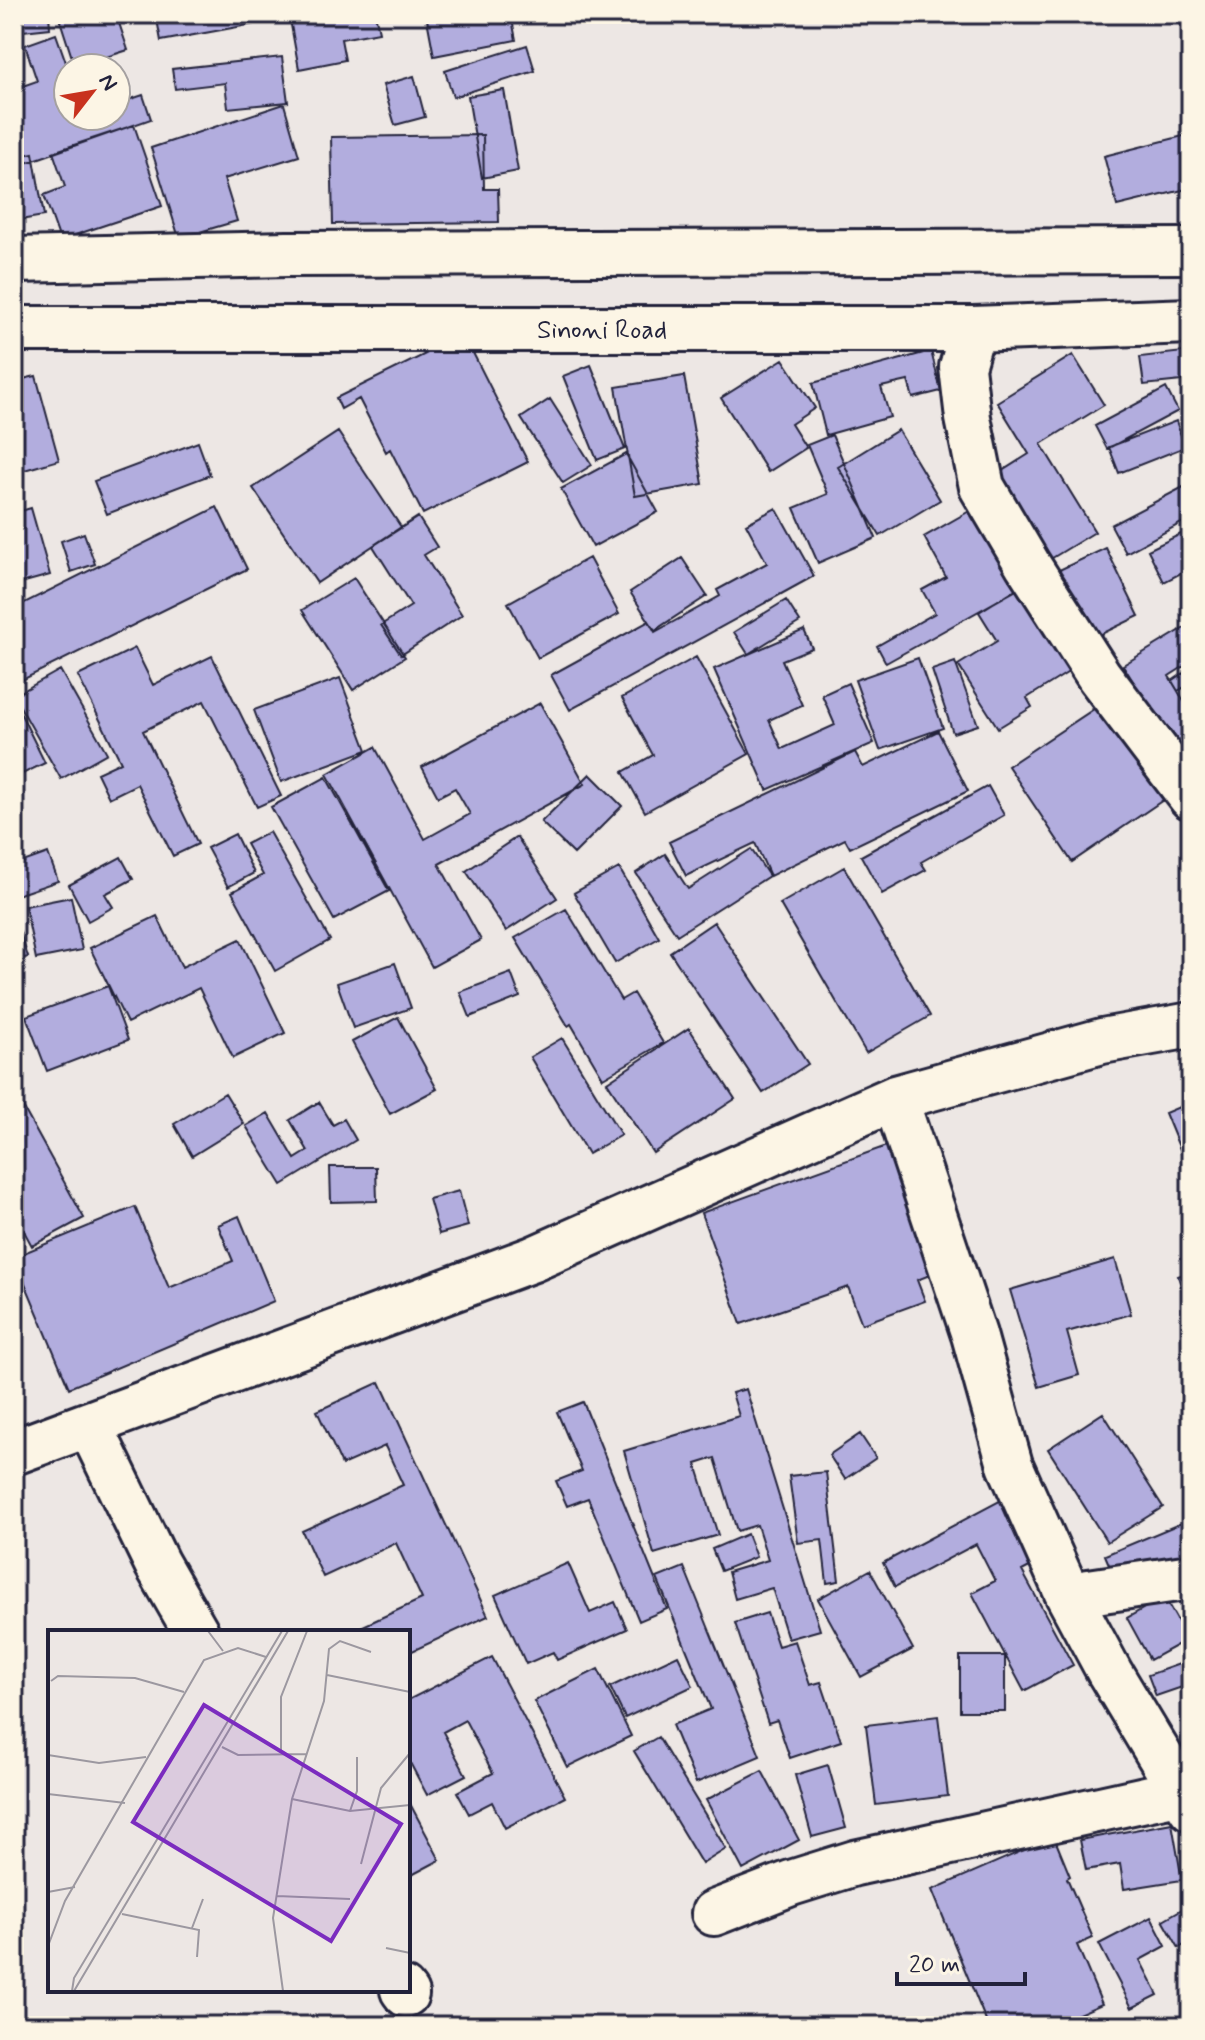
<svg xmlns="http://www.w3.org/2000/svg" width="1205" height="2040" viewBox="0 0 1205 2040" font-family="Mynerve,sans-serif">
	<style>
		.building { fill: #b2adde; stroke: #22223b; stroke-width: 2 }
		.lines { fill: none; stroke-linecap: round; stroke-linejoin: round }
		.minor-casing { stroke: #22223b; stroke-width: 50 }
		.tertiary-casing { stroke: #22223b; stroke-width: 50 }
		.minor { stroke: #fcf5e5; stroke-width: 44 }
		.tertiary { stroke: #fcf5e5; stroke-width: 44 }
		.labels { text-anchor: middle; stroke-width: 6; stroke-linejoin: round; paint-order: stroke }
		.street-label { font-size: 26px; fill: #22223b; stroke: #fcf5e5 }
		.inset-road { fill: none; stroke: #9c98a0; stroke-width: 2 }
		.view { fill: #7b2cbf; fill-opacity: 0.15; stroke: #7b2cbf; stroke-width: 4 }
		.inset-edge { fill: none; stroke: #22223b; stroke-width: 4 }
	</style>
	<rect width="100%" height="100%" fill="#ede7e4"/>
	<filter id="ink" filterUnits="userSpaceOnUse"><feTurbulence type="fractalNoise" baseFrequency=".0125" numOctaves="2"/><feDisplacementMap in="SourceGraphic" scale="16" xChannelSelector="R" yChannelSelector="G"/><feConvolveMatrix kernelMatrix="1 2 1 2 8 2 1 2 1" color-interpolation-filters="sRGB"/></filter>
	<g filter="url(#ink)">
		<path class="building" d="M14,14h35l1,14 -36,4z
			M58,14h58l12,36 -53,17z
			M156,14h130l1,4 -126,23z
			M289,14h86l4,18 -38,7 4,21 -46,9z
			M426,14h85l5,26 -82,16z
			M56,34l12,34v48h48v-12l27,-9 8,24 -137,48v-78l23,-8 -12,-36z
			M527,45l8,26 -82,26 -8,-26z
			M282,57l6,45 -60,6 -3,-25 -50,6 -3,-20z
			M414,76l11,41 -30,8 -12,-40z
			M504,90l14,81 -36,7 -14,-82z
			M284,104l15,52 -75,23 13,42 -58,17 -28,-90z
			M134,125l28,81 -102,34 -16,-45 21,-8 -12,-35z
			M1191,134v54l-74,18 -13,-50z
			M483,135l1,54h14l1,33 -166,2 -2,-87z
			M33,153l11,63 -30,5v-64z
			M464,335l64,127 -105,52 -33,-65 -4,3 -27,-53 -18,10 -5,-11z
			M931,351l10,40 -28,7 -5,-17 -27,6 9,30 -64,18 -13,-52z
			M1191,351v29l-47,5 -4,-28z
			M1073,355l31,50 -63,39 54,88 -51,31 -53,-85 38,-24 -32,-52z
			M783,359l32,49 -24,16 15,24 -38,24 -47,-74z
			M591,365l34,84 -28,11 -34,-84z
			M36,376l23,84 -45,13v-92z
			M684,376l19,108 -68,12 -19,-109z
			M1166,388l12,23 -71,38 -12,-23z
			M550,399l42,66 -29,18 -42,-65z
			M1176,421l9,26 -66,26 -10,-26z
			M898,430l42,70 -60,36 -42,-69z
			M338,432l63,95 -84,56 -64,-95z
			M832,435l44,103 -58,25 -24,-55 34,-14 -21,-49z
			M198,442l12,33 -103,39 -13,-33z
			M626,454l32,58 -65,35 -32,-58z
			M1191,483v35l-65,35 -15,-28z
			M217,507l30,62 -233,115v-76z
			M31,508l19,67 -36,10v-72z
			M776,508l38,68 -244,134 -19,-35 98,-54 6,11 65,-36 -3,-6 50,-27 -21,-39z
			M973,509l45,80 -132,74 -9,-17 58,-33 -13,-23 24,-13 -22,-40z
			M418,517l19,30 -13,8 38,60 -61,40 -20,-30 30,-19 -38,-60z
			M1191,529v39l-27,14 -16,-32z
			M84,533l11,31 -24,8 -10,-31z
			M1106,548l33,68 -50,24 -32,-69z
			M589,558l30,56 -81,44 -30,-55z
			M682,558l25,38 -52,34 -25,-38z
			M354,578l51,79 -52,33 -51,-80z
			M1022,585l53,83 -48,30 5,9 -34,21 -40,-63 39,-24 -18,-29z
			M786,600l14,22 -52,32 -14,-22z
			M1191,624v38l-22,14 22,37v63l-68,-111z
			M804,630l8,18 -30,12 20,45 -33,15 13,29 53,-24 -13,-30 26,-12 26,60 -107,47 -53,-121z
			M135,648l18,37 59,-29 69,140 -24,11 -53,-106 -61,30 55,113 -25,12 -36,-72 -28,14 -12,-25 24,-11 -43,-86z
			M696,657l53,97 -104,58 -22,-40 30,-17 -31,-57z
			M918,658l25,70 -63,22 -25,-70z
			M955,662l23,63 -25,8 -21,-63z
			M1191,668v15l-13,8 -6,-10z
			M60,670l47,83 -46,26 -47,-83z
			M340,678l27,72 -86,32 -27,-72z
			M14,700l31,63 -31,15z
			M540,703l45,81 -146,80 42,76 -49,27 -105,-193 48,-27 50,92 45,-25 -15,-26 -17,9 -16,-30z
			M1103,703l63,95 -94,64 -64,-96z
			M938,731l30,60 -118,57 -5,-9 -75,37 -15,-33 -69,33 -17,-34 186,-90 8,15z
			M590,774l32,32 -48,48 -33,-32z
			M326,777l63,114 -55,29 -63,-113z
			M988,786l16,29 -83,47 5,8 -44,24 -21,-38z
			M269,832l61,108 -55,31 -43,-79 31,-17 -17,-31z
			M235,834l19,39 -26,14 -21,-39z
			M517,837l40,61 -51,33 -40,-60z
			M751,849l18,27 -92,59 -41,-62 29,-19 23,35z
			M48,853l10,28 -44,15v-35l1,4z
			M121,857l12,22 -28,15 8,13 -25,14 -19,-36z
			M844,867l86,149 -64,37 -86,-149z
			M619,868l40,70 -44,25 -41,-70z
			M71,897l11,53 -46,9 -11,-53z
			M566,909l55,91 12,-7 30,50 -60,35 -32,-54 -3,2 -53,-88z
			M157,916l25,51 58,-28 45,94 -52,25 -34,-70 -72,35 -37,-75z
			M16,920l12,37 -14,4v-40z
			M714,922l94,142 -45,29 -93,-141z
			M395,963l16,45 -58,20 -16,-45z
			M511,973l9,24 -50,20 -10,-25z
			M108,986l20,54 -81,31 -21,-55z
			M398,1017l39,72 -47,25 -38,-72z
			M689,1028l46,71 -82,54 -46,-71z
			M562,1038l59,97 -33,19 -58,-97z
			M14,1091l70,127 -52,28 -18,-33z
			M225,1093l19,31 -52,32 -18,-32z
			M319,1102l14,23 11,-6 12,21 -74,45 -36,-59 22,-13 27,46 13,-8 -18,-31z
			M1191,1102v74l-26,-63z
			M903,1140l47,127 -33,13 8,21 -63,23 -14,-37 -107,37 -40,-111z
			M330,1167h46l1,34 -46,1z
			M459,1191l9,35 -29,8 -10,-35z
			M135,1207l34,81 64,-27 -15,-36 21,-9 35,85 -205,87 -55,-131z
			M1115,1259l16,55 -64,18 12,43 -40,12 -29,-97z
			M1191,1272v47l-13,-43z
			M380,1382l108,234 -80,37v-21h-58l72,-33 -26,-56 -73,34 -21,-46 101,-46 -18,-39 -43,19 -25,-54z
			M746,1389l74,241 -32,9 -16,-51 -37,11 -7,-27 40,-12 -11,-35 -20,6 -22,-73 -19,6 22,71 -64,19 -30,-103 115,-35 -7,-23z
			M583,1402l84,207 -28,12 -51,-123 -21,8 -11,-25 26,-10 -25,-59z
			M1103,1413l60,94 -56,35 -59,-93z
			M860,1434l16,24 -31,21 -16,-24z
			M826,1472l13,109 -12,2 -5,-43 -24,3 -9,-67z
			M1007,1497l34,64 -19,10 51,94 -49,26 -52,-98 23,-12 -19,-37 -81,43 -12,-24z
			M1191,1519v37l-73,30 -13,-31z
			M747,1534l9,23 -35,14 -9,-22z
			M568,1563l22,50 25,-11 12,27 -70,31 -4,-8 -27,12 -31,-69z
			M684,1567l76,189 -64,27 -24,-58 39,-16 -54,-131z
			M870,1570l43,79 -52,28 -43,-78z
			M1164,1597l24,42 -38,21 -23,-42z
			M767,1613l11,33 17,-5 15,44 11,-3 20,59 -51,17 -13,-38 -9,3 -33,-100z
			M678,1655l15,31 -68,32 -15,-31z
			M960,1656h45v55h-45z
			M492,1657l73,140 -60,31 -13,-26 -23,12 -12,-22 36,-19 -28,-53 -22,12 23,43 -39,20 -19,-36v-59z
			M1191,1660v24l-35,12 -8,-21z
			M598,1669l33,67 -64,31 -33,-66z
			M938,1716l10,80 -72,9 -10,-80z
			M658,1737l68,112 -24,15 -68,-113z
			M828,1765l18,63 -34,9 -17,-62z
			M762,1771l37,69 -56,30 -37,-70z
			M408,1800l32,60 -32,17z
			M1172,1823l10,57 -58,9 -4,-25 -34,6 -6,-30z
			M1054,1837l16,39 -3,2 26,60 -16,7 25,59 -51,22h-63l-56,-136z
			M1191,1904v37l-12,7 -16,-28z
			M1151,1917l15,29 -26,14 18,35 -26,13 -33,-64z"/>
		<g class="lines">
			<g class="minor-casing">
				<path id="minor" d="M973,329l-11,38 6,51 14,69 46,78 71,111 92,121
					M895,1098l79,237 36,130 58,130 42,78 81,135
					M89,1424l68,140 39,68
					M14,1452l519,-193 362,-161 207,-57 89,-16
					M1068,1595l123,-18
					M714,1913l77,-30 64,-20 336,-74
					M403,1990l3,4"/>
			</g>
			<g class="tertiary-casing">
				<g id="tertiary">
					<path d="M14,260l273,-6 904,-3"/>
					<path id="s1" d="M14,329h959l218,-8"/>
				</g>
			</g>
			<use href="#minor" class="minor"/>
			<use href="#tertiary" class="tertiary"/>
		</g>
	</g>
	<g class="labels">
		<g class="street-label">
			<text dy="9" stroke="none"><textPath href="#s1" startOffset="588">Sinoni Road</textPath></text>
		</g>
	</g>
	<g transform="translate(48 1630)">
		<rect width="362" height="362" fill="#ede7e4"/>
		<path class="inset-road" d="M160,1l15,20M279,45l83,17M3,51l7,-5 77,2 49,14M174,117l16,8 69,-1M233,123v-56l26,-66M0,125l51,8 47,-6M0,164l77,9M244,169l58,12 60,-6M302,181l7,-20v-34M313,234l20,-76 29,-35M0,262l27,-5M229,266l73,3M74,284l77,16 -2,27M144,298l11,-29M0,316l17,-45 139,-241 34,-12 28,9M338,318l24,5M24,361l2,-13 208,-347M26,361l214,-360M235,361l-10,-73 19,-119 32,-98 5,-52 11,-8 31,11"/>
		<path class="view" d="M156,75l197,119 -70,117 -198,-119z"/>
		<rect width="362" height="362" class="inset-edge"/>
	</g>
	<rect width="1205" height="2040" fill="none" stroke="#fcf5e5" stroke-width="48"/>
	<rect x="24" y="24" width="1157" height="1992" fill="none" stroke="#22223b" stroke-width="3" filter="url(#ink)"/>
	<g transform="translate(92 92) rotate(59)"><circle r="38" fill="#fcf5e5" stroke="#a5a1a1" stroke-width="2"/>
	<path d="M0-6L14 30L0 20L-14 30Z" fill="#c8321e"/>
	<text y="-12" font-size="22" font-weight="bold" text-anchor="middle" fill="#22223b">N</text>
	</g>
	<path d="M897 1972v12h128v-12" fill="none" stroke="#22223b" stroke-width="4"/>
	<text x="909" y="1972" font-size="24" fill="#22223b" stroke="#fcf5e5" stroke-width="6" paint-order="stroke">20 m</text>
</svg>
